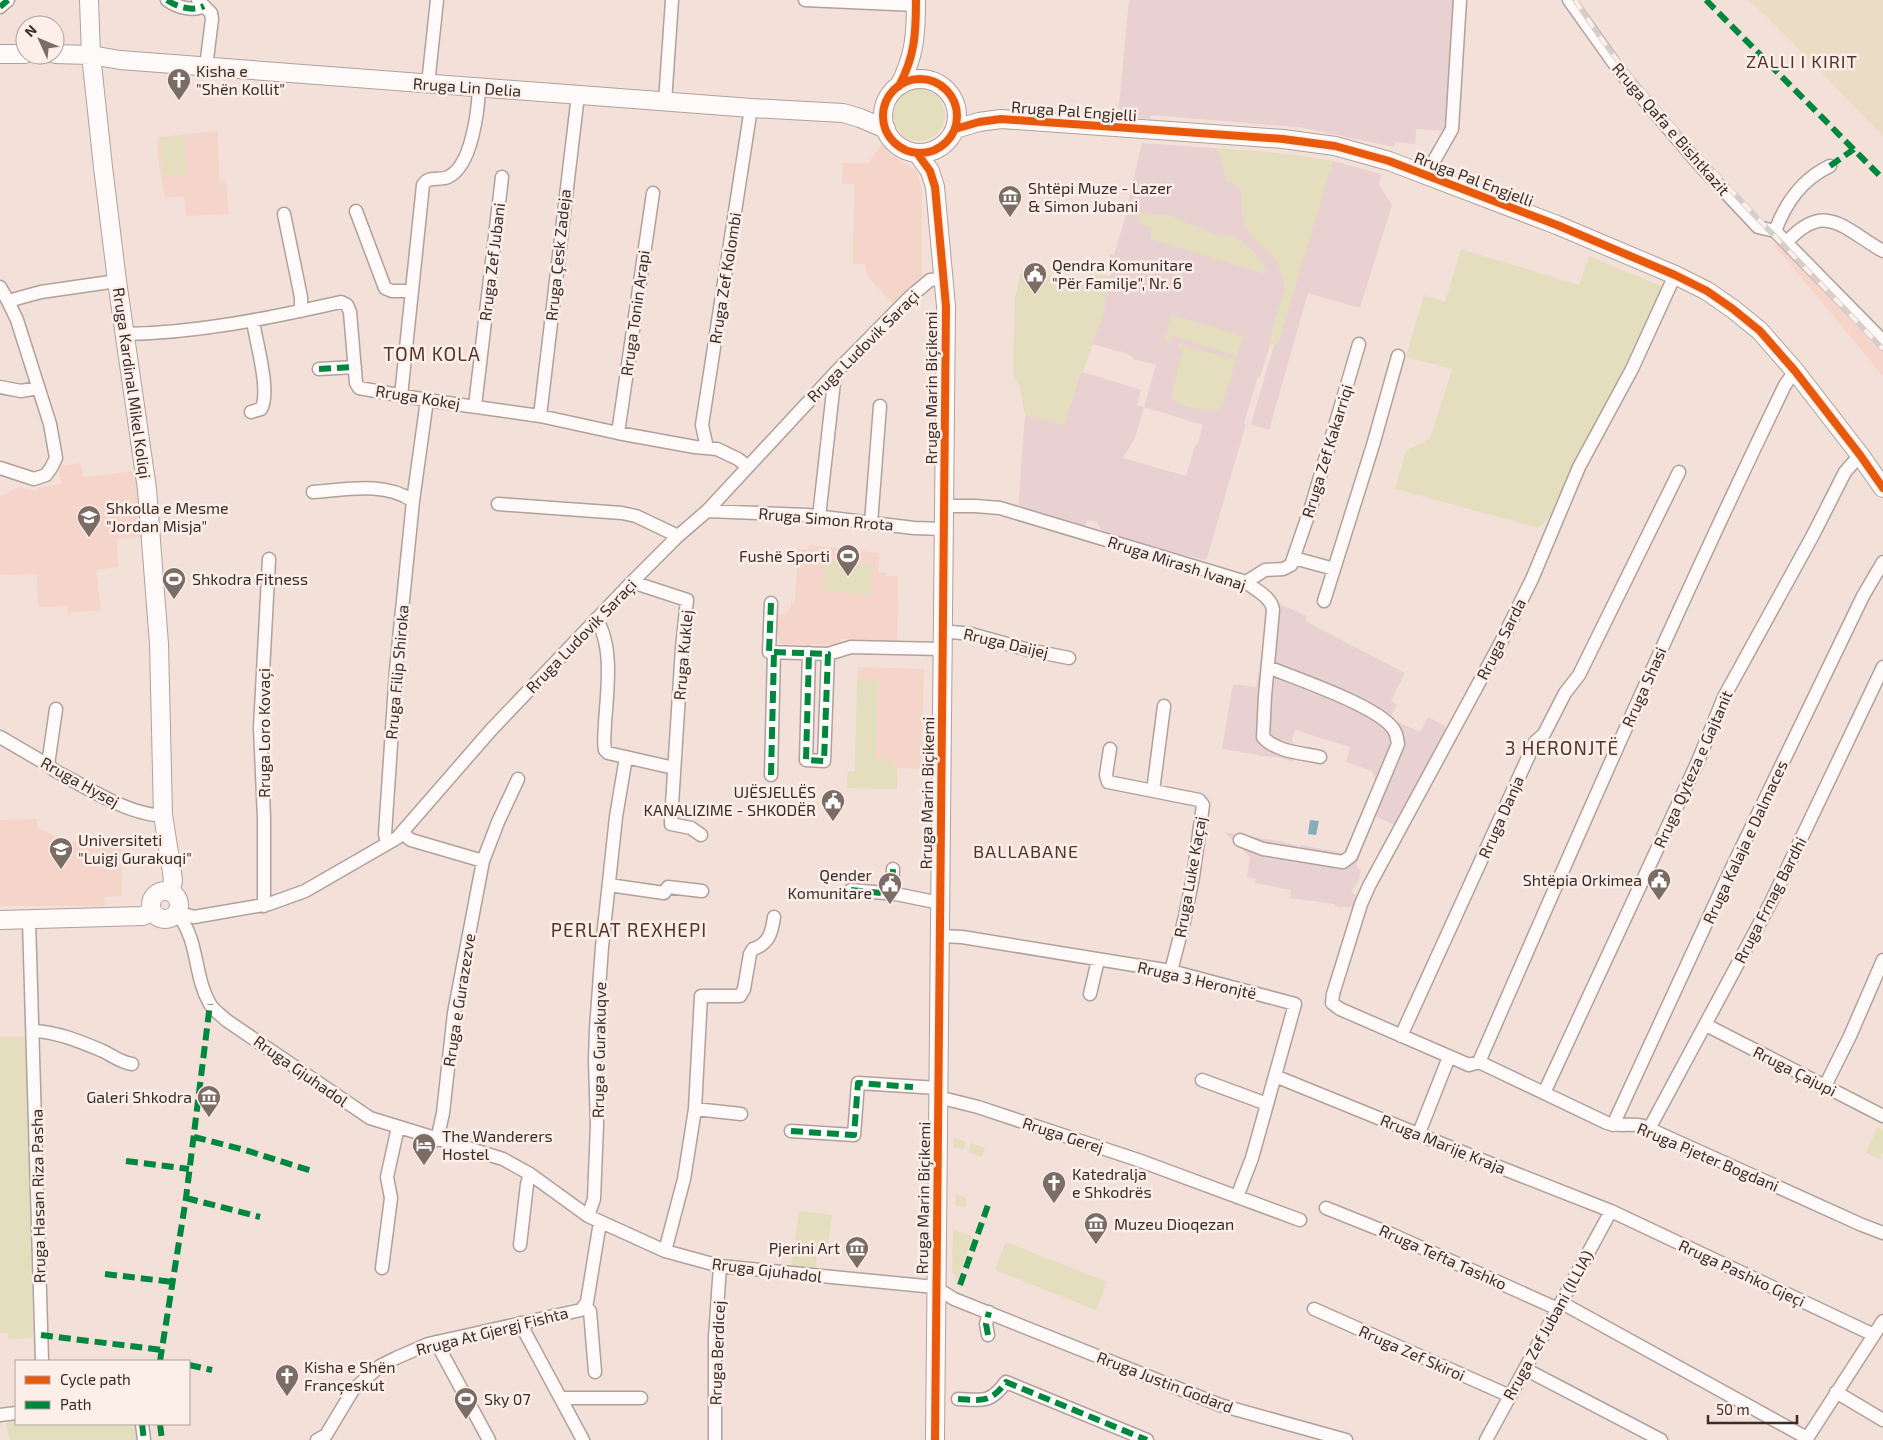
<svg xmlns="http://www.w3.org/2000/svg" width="1883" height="1440" viewBox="0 0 1883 1440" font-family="'Exo 2',sans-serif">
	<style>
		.built { fill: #f5d5c9 }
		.industrial { fill: #e9d1d1; fill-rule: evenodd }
		.green { fill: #e4debe }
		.sand { fill: #ebddc5 }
		.water { fill: #86aeb7 }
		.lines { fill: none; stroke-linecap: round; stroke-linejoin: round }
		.street-casing { stroke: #afa19c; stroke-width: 15 }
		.secondary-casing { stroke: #afa19c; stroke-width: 20 }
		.street { stroke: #fdfaf9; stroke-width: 12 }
		.secondary { stroke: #fdfaf9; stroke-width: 18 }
		.rail-casing { stroke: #d4cecc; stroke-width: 5.5 }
		.rail { stroke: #fceee8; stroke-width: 4; stroke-dasharray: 11; stroke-linecap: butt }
		.quiet { stroke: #00873e; stroke-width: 6; stroke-dasharray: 12 6; stroke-linecap: butt }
		.cycleway-casing { stroke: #fceee8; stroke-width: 11 }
		.cycleway { stroke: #e8590c; stroke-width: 8 }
		.labels { text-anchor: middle; stroke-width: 5; stroke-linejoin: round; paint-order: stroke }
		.poi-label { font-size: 16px; fill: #3a2d27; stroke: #fceee8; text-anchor: start }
		.street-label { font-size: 16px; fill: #3a2d27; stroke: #fceee8 }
		.neighbourhood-label { font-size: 18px; letter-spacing: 1px; fill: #50352a; stroke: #fceee8 }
		.quarter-label { font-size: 19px; letter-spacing: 1px; fill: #50352a; stroke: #fceee8 }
	</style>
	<rect width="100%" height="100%" fill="#f3e0d9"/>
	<path class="built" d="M218,131l1,50 7,1 3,32 -43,2 -2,-20 -19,2 -5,-25 -3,-32 2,-4z
		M882,144l8,10 24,15 4,5 4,18v84l-29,28 -26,-28 -2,-12h-12l1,-80h-12l1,-21h25z
		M1781,239l102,108v29l-109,-131z
		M81,463l2,14 52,-6 8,66 -26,2 1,28 -22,3 5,40 -33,3 -1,-7 -29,1 -1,-31 -5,-2 -32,1v-78l19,-10 19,4v-4l23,-3 -2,-18z
		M809,545l71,8 -2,19 9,1 -1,3h12l-1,65 -56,-2 -1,6 -61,-1v-7l-6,-1 1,-22h11l6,-7v-5h4l3,-53h10z
		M858,667l66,2 -3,100 -24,-1v21l-50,-1 1,-17h7z
		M36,819l2,9 27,13 30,3 26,-1 1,53 -18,1 1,9h-105v-86z"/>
	<path class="industrial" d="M1129,0h324l-8,131 -29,-2 -1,15 -20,-2 -1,5 -96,-20 -147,-12 -1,4 -32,-3z
		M1142,143l126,9 65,9 48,13 -2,11 13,20 -32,103 -52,-15 -39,137 -18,-6 23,-79 -4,-1 -10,33 -2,-1 -14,47 2,1 -39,134 -2,2 -48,-11 -51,-15 -4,-3 -5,-9 -10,-2 -3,9 -66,-20 7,-94 40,9 15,-51 3,-1 58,18 -4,15 7,2 12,-42 -23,-6v-2l-13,-6v1l-28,-8 14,-38 -2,-1 9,-42 -5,-1 2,-8 4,1 13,-43 -4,-1 2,-9h3zM1144,407l59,18 -5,18 -3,3 -9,30 -63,-18 12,-20z
		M1261,588l12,7 5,8 29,13 -2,5 100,52 -14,28 6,4 -7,13 30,14 8,-15 23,12 -53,98 -25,-12 -17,52 5,3 -2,10 -8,12 5,3v6l-2,6h-11l-1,1 -7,-2v-2l-45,-6 1,-8 -36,-7 1,-4 -9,-2 3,-20 -26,-25 60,10 3,2 1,-1 12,4 1,-2 42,8 5,-2 11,-20 16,-50 -3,-10 -26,-9 4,-15 -55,-17 -3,9 2,5 31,9 -1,5 -31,-3v7l-17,-5 -17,-1v-1l-37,-6 11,-65 23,3 13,-78 -7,-9 -12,-7h9z"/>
	<path class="green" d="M893 115a26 26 0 1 1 52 0a26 26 0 1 1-52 0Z
		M184,136l2,38 -23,1 -3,-37z
		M1217,148l80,7 36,6 -55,184 -9,-3 16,-56c-1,-5 -6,-22 -9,-26 -8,-10 -21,-18 -28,-29 -9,-13 -5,-28 -8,-43l-14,-8z
		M1141,212l13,3 8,-1 10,2 46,19 19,2 17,15 12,17 -1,5 -115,-35 3,-11 -16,-5z
		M1461,249l118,36 10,-29 72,30 -3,19 -102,204 -17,19 -144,-39 11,-38 24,-12 22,-70 -46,-12 18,-62 21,7z
		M1021,271l23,3 21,6 23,1v-7l23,2 -7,29 2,1 -23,66 -3,1 -15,52 -40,-10 -5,-26 -6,-12 -1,-12 2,-67z
		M1172,315l71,21 -6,20 -65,-20 -3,7 -5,-2z
		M1179,344l57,16 -14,46 -3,4 -5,1c-13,-2 -38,-3 -43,-15l12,-46 -5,-2z
		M826,560l47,5 -3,30 -47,-5z
		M857,680h21l-2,78 17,1v9h4v21l-50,-1 1,-17h7z
		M0,1037h28l5,301 -25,1v-6h-8z
		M1877,1127l6,3v21l-3,8 -14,-6z
		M953,1137l13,5 -3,8 -10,-3z
		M971,1143l14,5 -3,9 -14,-5z
		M956,1194l11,4 -2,10 -10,-3z
		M799,1211l33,4 -4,31h-11l-1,22 -25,-1z
		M953,1230l19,6 -15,45 -5,-10z
		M1006,1242l101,40 -11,28 -101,-40z
		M16,1421v3h121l1,16h-129l-3,-18z"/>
	<path class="sand" d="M1747,0h136v136l-118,-121z"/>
	<path class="water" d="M1310,820l9,1 -3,14 -8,-1z"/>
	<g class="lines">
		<g class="street-casing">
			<path id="street" d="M167,0c10,7 26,12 37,6
				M198,0l13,13 1,6 -6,48
				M805,0l111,5
				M1569,0l52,73 76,89 61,65 17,4 108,110
				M0,7l8,-7
				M428,84l9,-84
				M665,102l7,-102
				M1428,176l3,-10 21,-37 8,-129
				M356,211l29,77 7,3h19
				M284,214l17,83v14
				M1775,231c11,-29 27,-52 55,-65
				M1787,242c38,-42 57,-13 96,9
				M1675,275l-43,94 -53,98 -47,112 -31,63 -132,244 -8,18 -28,90 -1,9 8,6 129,56 10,-3 128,61c12,4 24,0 36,3l219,99 21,8
				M0,287l8,14
				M125,334c73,-1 145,-16 216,-32l6,3 3,7 6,71 3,5 68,12 113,16 78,17 77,14 22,2 21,10 9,7
				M319,369l36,-2
				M0,387l21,4 17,-3
				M401,396l22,-211c6,-10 16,-4 25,-8 24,-11 30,-66 31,-89
				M475,406l27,-229
				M251,412l10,-3c10,-17 -5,-67 -8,-88
				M540,416l38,-321
				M618,433l35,-240
				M707,448l-5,-23 49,-317
				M0,468l34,11 12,-4 5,-7 5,-10 -6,-34 -33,-104 -9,-19 33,-9 76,-11
				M313,492c31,-2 72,-11 100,9
				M498,504l124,9 14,3 42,20
				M944,506h31l25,2 246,74c9,8 26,15 27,28l-8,86 -2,41c13,15 39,16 57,20
				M707,511l100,4 107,13 30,1
				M819,517l16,-144
				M871,523l9,-117
				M1294,558l40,11
				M632,582l55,18 -5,48 -11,172v4l20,4 10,7
				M1246,582l19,-12 18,-1 8,-4 21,-61 47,-160
				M1324,601l49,-156 25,-89
				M771,603l-2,49 59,2 23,-7 91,2
				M596,619c18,26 11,74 9,104 0,8 -2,18 0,27l3,3 66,15
				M942,631l29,3 58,16 40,8
				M809,653l-3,107 18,1 4,-107
				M0,737l48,28 6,5c28,15 78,47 109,45
				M1110,749l-4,26 2,7 91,18 4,5 -10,72 -8,40 -14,54
				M48,765l8,-56
				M771,775l3,-123
				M1153,791l11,-85
				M402,833l9,7 72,21
				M1240,840l23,9 80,13 8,-6 47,-112c-1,-4 -1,-9 -3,-12 -10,-24 -101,-54 -127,-65
				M387,843l-2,-9 11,-164 17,-169 14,-101
				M609,885l55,8 4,-6 34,4
				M851,890l45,4 44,9
				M892,894l1,-25
				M264,906v-88l-4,-90 9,-169
				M177,912l17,5 75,-13 36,-13 92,-53 94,-108 141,-148 46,-46 29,-25 128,-138 75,-76 20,-17 12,-1
				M177,913c23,29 16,62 33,91 3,6 11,11 16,16l144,98 133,41 27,15 58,42 77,35 55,15 215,21 19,12 266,106 126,35
				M29,920l13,441
				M939,936l23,1 209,34 124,33 -43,154 -15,39
				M1090,994l8,-34
				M1706,1025l177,91
				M34,1031c24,1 47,11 69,20 10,5 17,11 29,13
				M1401,1036l134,-294 9,-8 21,-41 14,-18 100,-203
				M1479,1062c99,-227 198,-454 306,-677l10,-14
				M1275,1076l219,89 117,46 263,124
				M1202,1080l65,24
				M1825,1086l25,-50 33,-76
				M1544,1093l154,-332 26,-64 89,-162 32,-63 15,-17
				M938,1097l40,10 160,53 162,60
				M695,1109l46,5
				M1613,1125l114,-247 136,-282 20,-34
				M1649,1129l122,-227 112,-235
				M791,1131l63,4 4,-52 80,5
				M1419,1133l30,-76
				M437,1140l6,-27 11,-100 29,-152 15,-39 20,-43
				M1326,1208l65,26 167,75
				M588,1216l6,-17 3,-74 -2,-64 1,-32 6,-82 14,-130 10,-60
				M520,1245l7,-61 3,-10
				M665,1251l19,-72 11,-70 6,-113h39l4,-7 6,-35 3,-5c16,-5 19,-17 21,-32
				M382,1268l9,-70 -4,-21 11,-50
				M1562,1303l245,135
				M585,1306l5,5 5,61
				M1314,1309l196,87
				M520,1323l63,117
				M988,1335l-2,-11 3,-12
				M436,1342l53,98
				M1525,1369l136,71
				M1836,1392l47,28
				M561,1398h80
				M958,1399c24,1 32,5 48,-17l141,58
				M0,1415l16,-2
				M142,1424l2,16
				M317,1440l9,-5 27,-45 27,-24 16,-8 32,-14 153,-34 6,-8 13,-80
				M715,1440v-103l5,-71
				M1486,1440l125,-229
				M1806,1440l77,-119"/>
		</g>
		<g class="secondary-casing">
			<path id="secondary" d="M89,0l2,55 12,112 14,114 30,208 12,155 4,171 9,57 1,9 -3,11
				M0,54h25
				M55,54l36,1 29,5 631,48 92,5 17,5 26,11
				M883 116a37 37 0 1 1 74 0a37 37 0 1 1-74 0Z
				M899,86c16,-30 17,-53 17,-86
				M955,129l24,-7 22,-3 282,20 52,7 54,15 168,64 118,50 32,16 26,18 27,22 35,40 65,84 23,33
				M917,153l13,18 5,16 11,119 -11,1134
				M151 905a14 14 0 1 1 28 0a14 14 0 1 1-28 0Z
				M0,920l143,-4 8,-5"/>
		</g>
		<use href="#street" class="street"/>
		<use href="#secondary" class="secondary"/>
		<g class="rail-casing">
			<path id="rail" d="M1575,0c16,24 32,48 51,71 80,98 170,186 257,278"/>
		</g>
		<use href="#rail" class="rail"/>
		<path class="quiet" d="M167,0c10,7 26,12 37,6
			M1706,0l177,179
			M0,7l8,-7
			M1830,166l24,-17
			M319,369l36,-2
			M771,603l-2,49h5l54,2 -4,107 -18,-1 3,-107
			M771,775l3,-123
			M851,890l41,4 1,-25
			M791,1131l63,4 4,-52 55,4
			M194,1137l51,13 67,21
			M126,1161l63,8
			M186,1198l74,19
			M105,1274l68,8
			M960,1285l28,-80
			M41,1335l121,15
			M988,1335l-2,-11 3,-12
			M160,1361l26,-163 24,-194
			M189,1365l23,5
			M958,1399c24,1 32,5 48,-17l141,58
			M142,1424l2,16
			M160,1424l2,16"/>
		<g class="cycleway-casing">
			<path id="cycleway" d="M883 116a37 37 0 1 1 74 0a37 37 0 1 1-74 0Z
				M899,86c16,-30 17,-53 17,-86
				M955,129l24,-7 22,-3 282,20 52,7 54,15 168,64 118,50 32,16 26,18 27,22 35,40 65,84 23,33
				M917,153l13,18 5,16 11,119 -11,1134"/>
		</g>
		<use href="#cycleway" class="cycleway"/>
	</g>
	<defs>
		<g id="church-pin" transform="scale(1.25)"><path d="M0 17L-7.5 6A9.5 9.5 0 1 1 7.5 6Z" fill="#7b6c65" stroke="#fceee8"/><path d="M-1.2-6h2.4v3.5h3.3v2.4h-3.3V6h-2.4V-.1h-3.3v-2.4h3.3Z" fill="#fff"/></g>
		<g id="museum-pin" transform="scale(1.25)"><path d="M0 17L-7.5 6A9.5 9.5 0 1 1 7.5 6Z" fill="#7b6c65" stroke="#fceee8"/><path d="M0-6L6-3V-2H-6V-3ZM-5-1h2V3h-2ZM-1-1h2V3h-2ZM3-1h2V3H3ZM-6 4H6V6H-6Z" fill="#fff"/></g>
		<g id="civic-pin" transform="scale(1.25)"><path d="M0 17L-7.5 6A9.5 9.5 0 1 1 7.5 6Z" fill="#7b6c65" stroke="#fceee8"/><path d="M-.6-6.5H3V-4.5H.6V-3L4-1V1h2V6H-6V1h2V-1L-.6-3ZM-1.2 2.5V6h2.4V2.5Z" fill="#fff"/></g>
		<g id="school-pin" transform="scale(1.25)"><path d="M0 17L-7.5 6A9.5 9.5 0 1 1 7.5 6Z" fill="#7b6c65" stroke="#fceee8"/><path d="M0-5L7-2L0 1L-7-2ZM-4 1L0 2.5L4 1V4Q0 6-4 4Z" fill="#fff"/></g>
		<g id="stadium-pin" transform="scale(1.25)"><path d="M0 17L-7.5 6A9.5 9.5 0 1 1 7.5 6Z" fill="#7b6c65" stroke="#fceee8"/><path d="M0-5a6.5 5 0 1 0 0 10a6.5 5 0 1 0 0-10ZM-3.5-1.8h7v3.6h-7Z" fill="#fff"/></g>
		<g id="university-pin" transform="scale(1.25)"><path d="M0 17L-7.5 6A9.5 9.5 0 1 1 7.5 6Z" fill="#7b6c65" stroke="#fceee8"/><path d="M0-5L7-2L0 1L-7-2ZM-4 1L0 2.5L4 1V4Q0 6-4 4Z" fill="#fff"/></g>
		<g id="hotel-pin" transform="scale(1.25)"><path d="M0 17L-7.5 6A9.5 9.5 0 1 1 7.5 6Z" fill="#7b6c65" stroke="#fceee8"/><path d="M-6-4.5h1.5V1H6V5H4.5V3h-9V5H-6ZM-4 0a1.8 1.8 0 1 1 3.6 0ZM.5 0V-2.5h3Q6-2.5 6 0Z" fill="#fff"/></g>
	</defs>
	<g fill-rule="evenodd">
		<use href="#church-pin" x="179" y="80"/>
		<use href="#museum-pin" x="1010" y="197"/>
		<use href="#civic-pin" x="1035" y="274"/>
		<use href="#school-pin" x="89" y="517"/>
		<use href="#stadium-pin" x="848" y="556"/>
		<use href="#stadium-pin" x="174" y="579"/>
		<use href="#civic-pin" x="833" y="801"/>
		<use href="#university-pin" x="61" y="849"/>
		<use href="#civic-pin" x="1659" y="880"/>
		<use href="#civic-pin" x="890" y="884"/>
		<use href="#museum-pin" x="209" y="1097"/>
		<use href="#hotel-pin" x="424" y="1145"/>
		<use href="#church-pin" x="1054" y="1183"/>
		<use href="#museum-pin" x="1096" y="1224"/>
		<use href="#museum-pin" x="857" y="1248"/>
		<use href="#church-pin" x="287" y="1376"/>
		<use href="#stadium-pin" x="466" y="1399"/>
	</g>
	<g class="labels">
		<g class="poi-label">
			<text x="196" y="77">Kisha e<tspan x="196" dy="18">"Shën Kollit"</tspan></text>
			<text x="1028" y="194">Shtëpi Muze - Lazer<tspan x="1028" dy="18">&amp; Simon Jubani</tspan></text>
			<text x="1052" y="271">Qendra Komunitare<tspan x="1052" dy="18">"Për Familje", Nr. 6</tspan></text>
			<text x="106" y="514">Shkolla e Mesme<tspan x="106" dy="18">"Jordan Misja"</tspan></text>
			<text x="830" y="562" text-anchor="end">Fushë Sporti</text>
			<text x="192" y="585">Shkodra Fitness</text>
			<text x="816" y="798" text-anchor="end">UJËSJELLËS<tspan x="816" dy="18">KANALIZIME - SHKODËR</tspan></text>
			<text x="78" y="846">Universiteti<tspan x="78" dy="18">"Luigj Gurakuqi"</tspan></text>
			<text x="872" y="881" text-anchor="end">Qender<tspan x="872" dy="18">Komunitare</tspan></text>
			<text x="1642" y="886" text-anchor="end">Shtëpia Orkimea</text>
			<text x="192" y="1103" text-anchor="end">Galeri Shkodra</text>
			<text x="442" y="1142">The Wanderers<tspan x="442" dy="18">Hostel</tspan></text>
			<text x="1072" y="1180">Katedralja<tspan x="1072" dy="18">e Shkodrës</tspan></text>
			<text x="1114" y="1230">Muzeu Dioqezan</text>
			<text x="840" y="1254" text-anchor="end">Pjerini Art</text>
			<text x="304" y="1373">Kisha e Shën<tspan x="304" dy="18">Françeskut</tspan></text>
			<text x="484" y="1405">Sky 07</text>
		</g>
		<g class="street-label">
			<text transform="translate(467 87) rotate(4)" y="6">Rruga Lin Delia</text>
			<text transform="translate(1074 111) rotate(4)" y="6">Rruga Pal Engjelli</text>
			<text transform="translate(1671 129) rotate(49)" y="6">Rruga Qafa e Bishtkazit</text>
			<text transform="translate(1474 179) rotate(21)" y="6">Rruga Pal Engjelli</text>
			<text transform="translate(558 255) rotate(-84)" y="6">Rruga Çesk Zadeja</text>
			<text transform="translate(492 262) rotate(-83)" y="6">Rruga Zef Jubani</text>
			<text transform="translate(725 278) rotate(-81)" y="6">Rruga Zef Kolombi</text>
			<text transform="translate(635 313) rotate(-82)" y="6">Rruga Tonin Arapi</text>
			<text transform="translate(863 346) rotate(-45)" y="6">Rruga Ludovik Saraçi</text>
			<text transform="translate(132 383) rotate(82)" y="6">Rruga Kardinal Mikel Koliqi</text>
			<text transform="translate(931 388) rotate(-90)" y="6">Rruga Marin Biçikemi</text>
			<text transform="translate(418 397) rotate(9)" y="6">Rruga Kokej</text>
			<text transform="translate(1327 451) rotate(-73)" y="6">Rruga Zef Kakarriqi</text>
			<text transform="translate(826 519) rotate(5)" y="6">Rruga Simon Rrota</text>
			<text transform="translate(1177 563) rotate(18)" y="6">Rruga Mirash Ivanaj</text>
			<text transform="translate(581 636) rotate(-46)" y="6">Rruga Ludovik Saraçi</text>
			<text transform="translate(1501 639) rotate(-63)" y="6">Rruga Sarda</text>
			<text transform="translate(1006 643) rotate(13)" y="6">Rruga Daijej</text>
			<text transform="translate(683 655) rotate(-85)" y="6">Rruga Kuklej</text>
			<text transform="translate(397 672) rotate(-85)" y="6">Rruga Filip Shiroka</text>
			<text transform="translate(1644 687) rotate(-66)" y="6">Rruga Shasi</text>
			<text transform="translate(264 733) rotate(-90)" y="6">Rruga Loro Kovaçi</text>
			<text transform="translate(1693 769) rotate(-66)" y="6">Rruga Qyteza e Gajtanit</text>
			<text transform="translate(80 782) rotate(29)" y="6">Rruga Hysej</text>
			<text transform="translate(927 793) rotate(-89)" y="6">Rruga Marin Biçikemi</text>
			<text transform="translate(1501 817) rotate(-66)" y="6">Rruga Danja</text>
			<text transform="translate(1745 842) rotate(-65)" y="6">Rruga Kalaja e Dalmaces</text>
			<text transform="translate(1190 877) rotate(-80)" y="6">Rruga Luke Kaçaj</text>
			<text transform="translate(1770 900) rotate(-63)" y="6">Rruga Frnag Bardhi</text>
			<text transform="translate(1197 980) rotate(13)" y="6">Rruga 3 Heronjtë</text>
			<text transform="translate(459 1000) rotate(-81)" y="6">Rruga e Gurazezve</text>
			<text transform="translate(599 1050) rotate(-89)" y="6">Rruga e Gurakuqve</text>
			<text transform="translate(301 1071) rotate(35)" y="6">Rruga Gjuhadol</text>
			<text transform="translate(1795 1071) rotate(27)" y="6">Rruga Çajupi</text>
			<text transform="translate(1063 1135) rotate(18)" y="6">Rruga Gerej</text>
			<text transform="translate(1443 1144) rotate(22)" y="6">Rruga Marije Kraja</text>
			<text transform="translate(1708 1157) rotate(23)" y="6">Rruga Pjeter Bogdani</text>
			<text transform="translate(38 1196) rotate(-91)" y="6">Rruga Hasan Riza Pasha</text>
			<text transform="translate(923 1198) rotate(-89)" y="6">Rruga Marin Biçikemi</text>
			<text transform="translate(1443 1257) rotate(24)" y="6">Rruga Tefta Tashko</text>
			<text transform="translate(767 1270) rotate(7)" y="6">Rruga Gjuhadol</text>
			<text transform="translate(1742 1273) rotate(25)" y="6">Rruga Pashko Gjeçi</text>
			<text transform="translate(1548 1325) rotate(-61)" y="6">Rruga Zef Jubani (ILLIA)</text>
			<text transform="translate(492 1331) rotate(-14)" y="6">Rruga At Gjergj Fishta</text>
			<text transform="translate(717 1353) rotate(-88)" y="6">Rruga Berdicej</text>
			<text transform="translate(1412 1353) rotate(24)" y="6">Rruga Zef Skiroi</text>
			<text transform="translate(1165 1382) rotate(21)" y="6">Rruga Justin Godard</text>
		</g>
		<g class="neighbourhood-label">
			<text x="1802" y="68">ZALLI I KIRIT</text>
			<text x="1026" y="858">BALLABANE</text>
		</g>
		<g class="quarter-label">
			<text x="432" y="361">TOM KOLA</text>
			<text x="1562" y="755">3 HERONJTË</text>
			<text x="629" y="937">PERLAT REXHEPI</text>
		</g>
	</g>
	<rect x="15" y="1360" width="175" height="65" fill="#fceee8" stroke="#aea19b"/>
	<rect x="25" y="1376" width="25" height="8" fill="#e8590c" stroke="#aea19b"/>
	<text x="60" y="1385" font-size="15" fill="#3a2d27">Cycle path</text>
	<rect x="25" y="1401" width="25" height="8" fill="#00873e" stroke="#aea19b"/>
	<text x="60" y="1410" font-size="15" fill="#3a2d27">Path</text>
	<g transform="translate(40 40) rotate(314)"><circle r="24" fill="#fceee8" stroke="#aea19b"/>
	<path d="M0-4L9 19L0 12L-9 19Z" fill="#7b6c65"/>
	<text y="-8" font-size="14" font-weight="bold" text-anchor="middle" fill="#3a2d27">N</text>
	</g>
	<path d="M1708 1415v8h89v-8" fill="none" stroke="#3a2d27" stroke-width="2.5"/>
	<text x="1716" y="1415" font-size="15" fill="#3a2d27" stroke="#fceee8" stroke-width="4" paint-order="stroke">50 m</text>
</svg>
